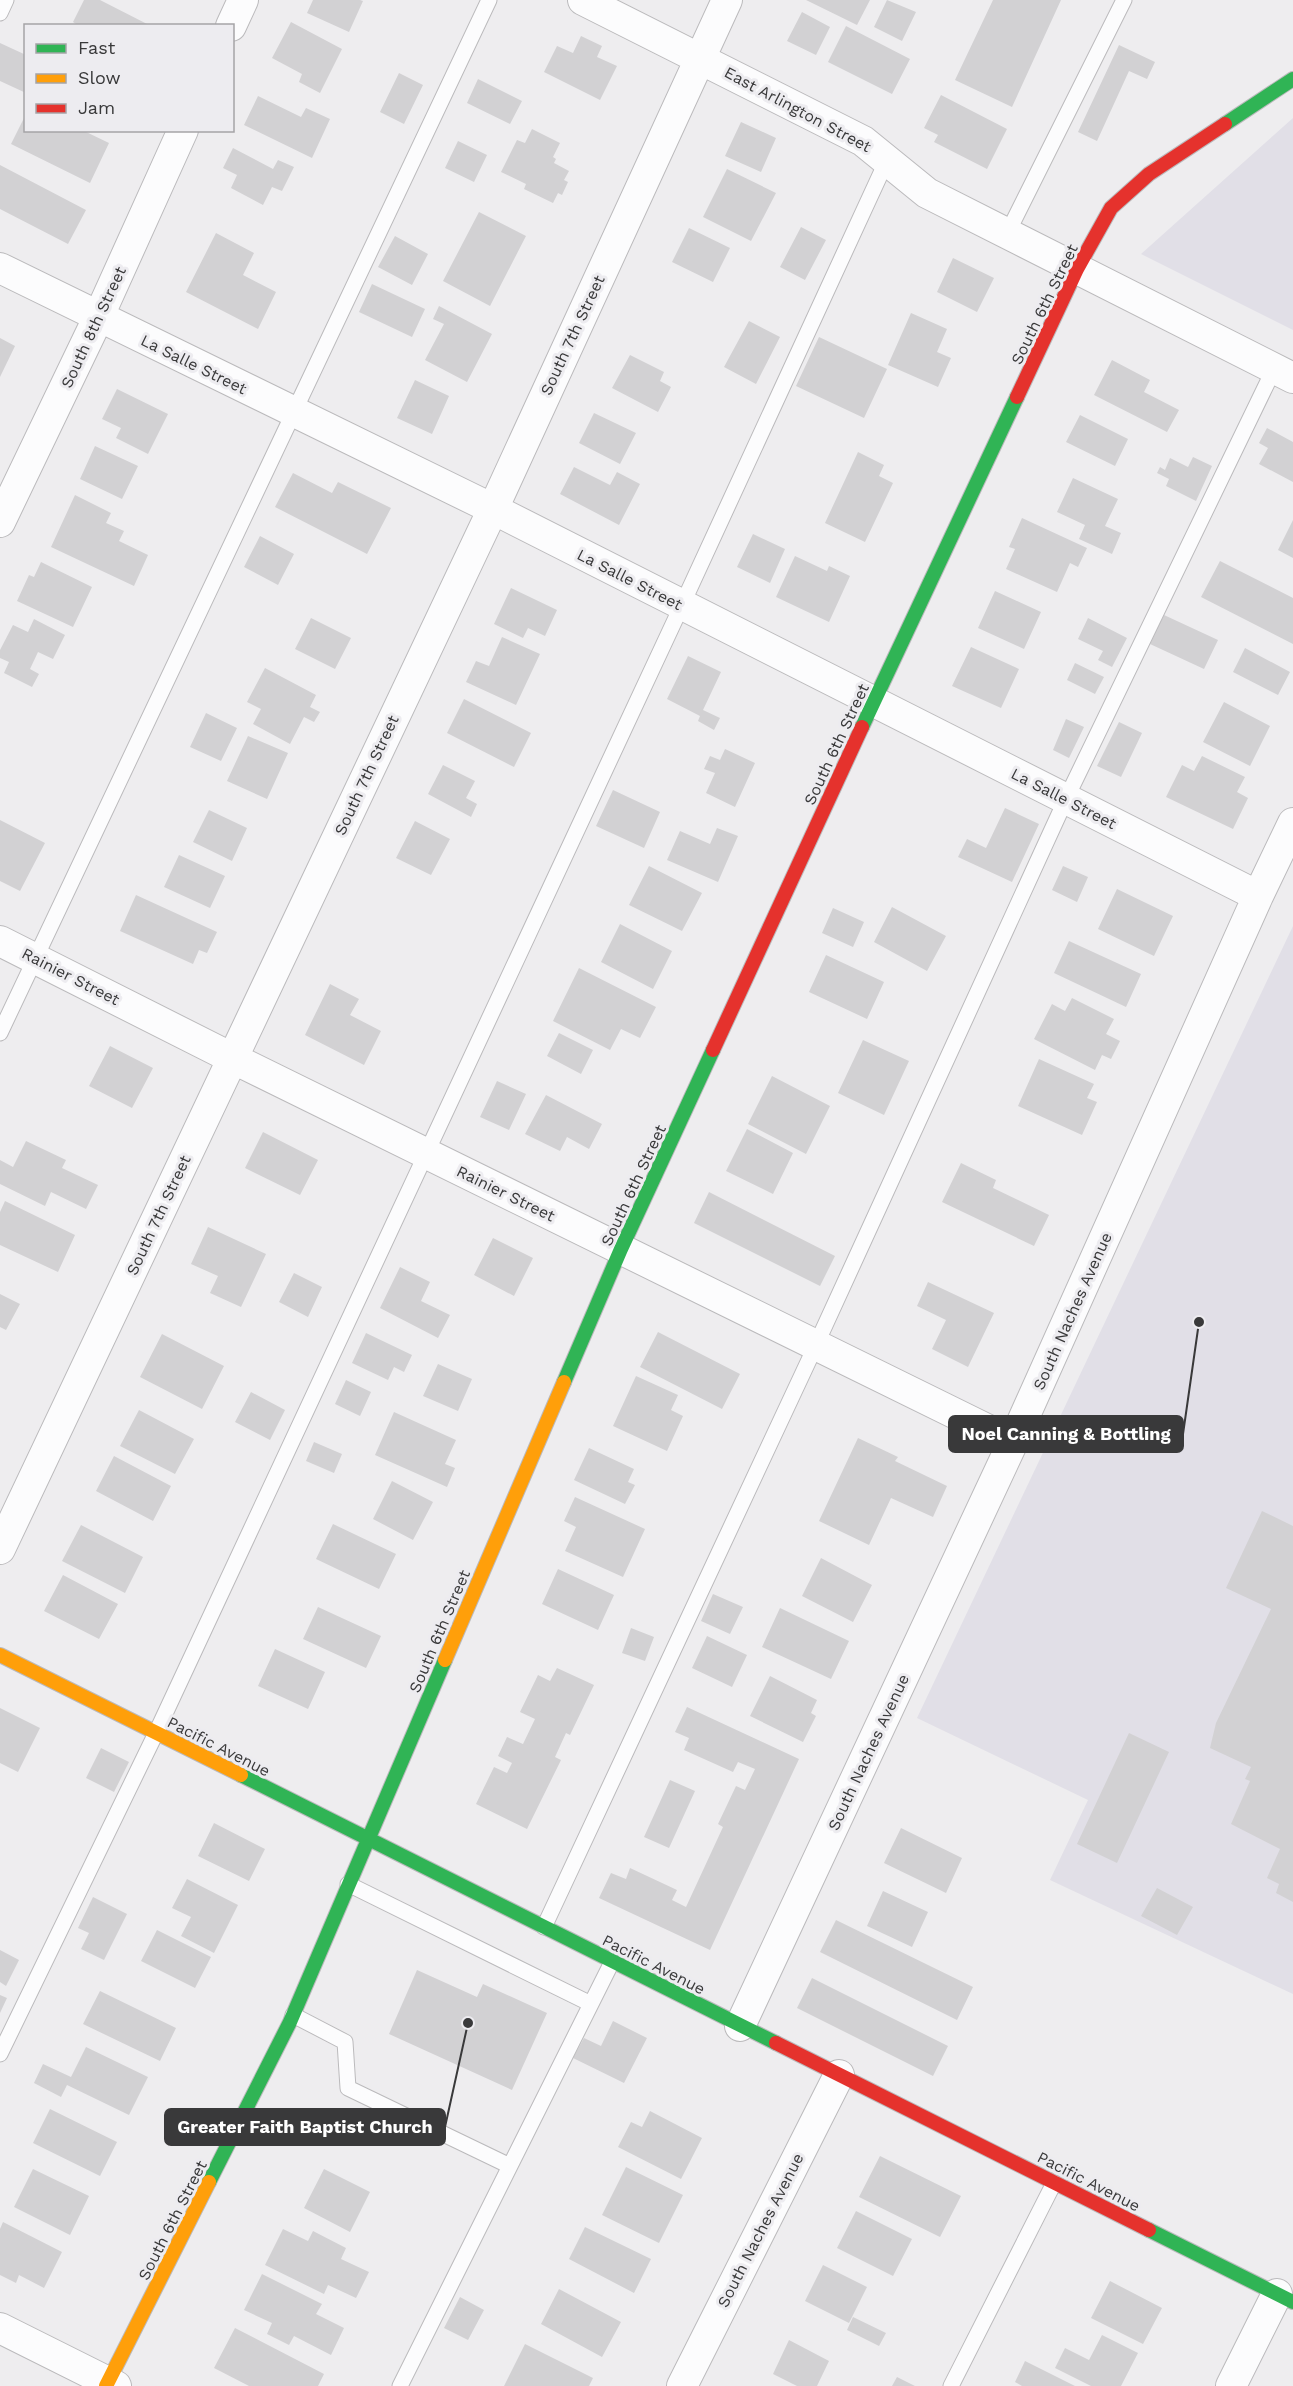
<svg xmlns="http://www.w3.org/2000/svg" width="1293" height="2386" viewBox="0 0 1293 2386" font-family="'Work Sans',sans-serif">
	<style>
		.built { fill: #e1dfe7 }
		.building { fill: #d2d1d3 }
		.lines { fill: none; stroke-linecap: round; stroke-linejoin: round }
		.lane-casing { stroke: #bbbabc; stroke-width: 17 }
		.street-casing { stroke: #bbbabc; stroke-width: 32 }
		.fast-casing { stroke: #bbbabc; stroke-width: 16 }
		.slow-casing { stroke: #bbbabc; stroke-width: 16 }
		.jam-casing { stroke: #bbbabc; stroke-width: 16 }
		.lane { stroke: #fcfcfd; stroke-width: 15 }
		.street { stroke: #fcfcfd; stroke-width: 30 }
		.fast { stroke: #30b455; stroke-width: 14 }
		.slow { stroke: #ff9f0a; stroke-width: 14 }
		.jam { stroke: #e5322d; stroke-width: 14 }
		.labels { text-anchor: middle; stroke-width: 6; stroke-linejoin: round; paint-order: stroke }
		.street-label { font-size: 16px; fill: #39393a; stroke: #edecf0 }
		.leader { fill: none; stroke: #39393a; stroke-width: 2 }
		.callout-dot { fill: #39393a; stroke: #edecf0; stroke-width: 2 }
		.callout { fill: #39393a; stroke: #39393a; stroke-width: 2 }
		.callout-label { font-size: 18px; text-anchor: middle; font-weight: bold; fill: #fff }
	</style>
	<rect width="100%" height="100%" fill="#eeedef"/>
	<path class="built" d="M1293,118v212l-152,-76z
		M1293,926v1068l-243,-114 38,-80 -171,-82z"/>
	<path class="building" d="M84,0h16l51,26h-72l-6,-4z
		M313,0h47l3,1 -14,31 -42,-19z
		M806,0h64l-13,25z
		M887,0l29,12 -14,29 -28,-14z
		M993,0h68l-49,107 -57,-27z
		M802,12l28,15 -14,28 -29,-14z
		M291,22l51,27 -22,44 -21,-11 3,-8 -30,-16z
		M846,26l64,33 -18,35 -64,-32z
		M581,36l21,10 -5,11 20,9 -17,34 -56,-28 13,-26 16,7z
		M0,43l26,12v38l-26,-12z
		M1119,45l36,17 -8,17 -18,-8 -32,70 -19,-9z
		M399,73l24,12 -19,39 -24,-12z
		M478,79l44,22 -12,23 -43,-21z
		M941,95l66,34 -20,40 -53,-27 4,-7 -14,-7z
		M258,96l43,21 5,-9 24,11 -18,39 -68,-33z
		M26,114v16h56l27,13 -19,40 -79,-39z
		M741,122l35,16 -15,34 -36,-16z
		M532,129l28,14 -7,14 3,2 -2,4 15,8 -5,9 4,2 -6,13 -4,-2 -5,10 -29,-14 2,-5 -25,-12 16,-32 8,3z
		M458,141l29,14 -13,27 -29,-14z
		M233,148l40,21 5,-9 16,7 -12,24 -10,-4 -9,18 -32,-17 6,-13 -14,-7z
		M0,165l86,45 -18,34 -68,-35z
		M727,169l49,24 -25,48 -48,-24z
		M479,212l47,24 -36,70 -47,-25z
		M801,227l25,13 -21,40 -25,-13z
		M689,228l41,20 -17,34 -41,-20z
		M216,233l38,20 -11,22 33,17 -18,37 -72,-37z
		M395,236l33,18 -16,31 -34,-18z
		M953,258l41,20 -17,34 -40,-20z
		M372,284l53,25 -13,28 -53,-25z
		M439,306l53,28 -25,48 -42,-22 19,-36 -11,-5z
		M911,313l36,16 -10,23 14,6 -13,29 -50,-22z
		M749,321l31,16 -24,47 -32,-17z
		M819,337l68,32 -23,49 -68,-32z
		M0,338l15,8 -15,31z
		M630,355l34,17 -4,9 11,6 -13,25 -46,-24z
		M1112,360l38,20 -6,12 35,18 -12,22 -73,-37z
		M415,380l34,16 -17,38 -35,-16z
		M117,389l51,25 -20,40 -32,-16 5,-10 -19,-9z
		M594,413l42,20 -16,31 -41,-21z
		M1080,415l48,24 -13,27 -49,-24z
		M1267,428l26,14v40l-34,-18 9,-16 -9,-5z
		M95,446l43,20 -16,33 -42,-20z
		M858,452l26,13 -5,11 14,7 -28,59 -40,-19z
		M1193,457l19,9 -16,35 -30,-15 3,-7 -12,-6 3,-6 5,3 5,-12 18,9z
		M574,467l36,18 7,-13 23,12 -21,41 -59,-31z
		M293,473l39,20 6,-11 53,26 -24,46 -92,-47z
		M1073,478l45,21 -13,27 16,7 -9,21 -33,-15 6,-14 -28,-13z
		M75,495l36,18 -5,10 18,8 -5,10 29,14 -14,31 -83,-39z
		M1022,518l65,30 -9,19 -8,-4 -13,29 -51,-23 9,-20 -6,-2z
		M1293,520v38l-15,-8z
		M753,534l32,15 -15,34 -33,-16z
		M260,536l34,18 -16,31 -34,-18z
		M795,556l32,15 2,-5 21,10 -21,46 -53,-25z
		M1220,561l73,37v46l-92,-47z
		M41,562l51,25 -19,40 -56,-26 12,-26 5,2z
		M511,588l46,22 -12,26 -17,-8 -5,10 -29,-14z
		M995,591l46,21 -17,37 -46,-21z
		M1164,615l54,25 -14,29 -54,-25z
		M311,618l40,20 -16,31 -40,-20z
		M1088,618l39,20 -15,29 -14,-7 5,-9 -25,-12z
		M34,619l31,16 -12,24 -15,-7 -8,17 9,5 -7,13 -28,-14 5,-11 -9,-4v-8l13,-25 15,7z
		M502,637l38,17 -24,51 -50,-23 10,-21 13,5z
		M971,647l48,22 -18,39 -49,-22z
		M1245,648l45,24 -12,23 -45,-23z
		M688,656l33,16 -18,38 17,8 -6,12 -16,-9 2,-5 -33,-17z
		M1075,663l29,14 -9,17 -28,-14z
		M265,668l51,27 -6,12 10,5 -6,10 -10,-5 -14,27 -37,-20 8,-15 -14,-7z
		M464,699l67,34 -17,34 -67,-34z
		M1224,702l46,24 -20,40 -47,-24z
		M206,713l31,15 -16,33 -31,-14z
		M1066,719l18,8 -15,31 -16,-8z
		M1119,722l23,11 -21,44 -24,-11z
		M248,736l40,17 -21,46 -40,-18z
		M725,749l30,14 -20,44 -29,-14 9,-20 -11,-4 6,-13 10,4z
		M1202,756l43,21 -8,15 11,6 -15,31 -67,-32 16,-32 12,6z
		M443,765l32,16 -9,17 11,6 -6,13 -43,-23z
		M613,790l47,22 -16,36 -48,-22z
		M1005,808l34,16 -27,58 -54,-25 9,-18 19,9z
		M209,810l38,18 -15,33 -39,-19z
		M0,820l45,23 -25,48 -20,-10z
		M415,821l35,18 -19,36 -35,-17z
		M717,828l21,8 -20,46 -51,-22 13,-29 30,13z
		M179,855l46,21 -15,32 -46,-21z
		M649,866l53,27 -20,38 -53,-26z
		M1063,866l25,11 -11,25 -25,-12z
		M1117,889l56,27 -19,40 -56,-27z
		M136,895l81,37 -10,21 -8,-3 -6,14 -73,-33z
		M892,907l54,29 -19,35 -53,-29z
		M833,908l31,14 -11,25 -31,-14z
		M620,924l52,27 -19,38 -52,-27z
		M1069,941l72,33 -15,33 -72,-34z
		M826,955l58,27 -17,37 -58,-27z
		M579,968l77,39 -16,31 -19,-9 -11,21 -57,-29z
		M330,984l29,15 -9,16 31,16 -17,34 -59,-30z
		M1072,998l42,21 -8,15 14,7 -9,18 -9,-4 -7,15 -61,-31 18,-35 13,7z
		M559,1033l34,17 -12,24 -34,-18z
		M863,1040l46,21 -25,54 -46,-22z
		M110,1046l43,22 -21,40 -43,-22z
		M1039,1059l55,25 -7,14 10,4 -15,33 -64,-29z
		M772,1076l58,30 -24,48 -58,-30z
		M497,1081l29,13 -17,36 -29,-13z
		M546,1095l56,29 -13,25 -22,-12 -7,14 -35,-17z
		M747,1129l46,24 -20,41 -47,-23z
		M263,1132l55,28 -18,35 -55,-27z
		M26,1141l40,19 -4,8 36,17 -12,24 -35,-17 -6,14 -45,-22v-24l13,7z
		M961,1163l35,17 -3,8 56,27 -15,31 -92,-44z
		M709,1192l126,64 -15,30 -126,-63z
		M5,1201l70,34 -17,37 -58,-27v-33z
		M208,1227l58,27 -25,53 -31,-14 8,-17 -27,-12z
		M493,1238l40,20 -19,38 -40,-21z
		M400,1267l30,15 -9,19 29,14 -12,23 -58,-30z
		M294,1273l28,14 -14,30 -29,-15z
		M928,1282l66,31 -26,54 -36,-18 14,-29 -29,-14z
		M0,1294l20,10 -14,26 -6,-3z
		M658,1332l82,42 -18,35 -82,-42z
		M366,1333l46,22 -8,17 -10,-5 -6,13 -36,-17z
		M162,1334l62,32 -22,43 -62,-32z
		M438,1364l34,15 -14,32 -35,-15z
		M636,1376l42,19 -7,15 12,6 -16,35 -54,-25z
		M346,1380l25,12 -11,24 -25,-12z
		M251,1392l34,18 -15,30 -35,-18z
		M139,1410l55,29 -19,35 -55,-28z
		M394,1412l62,28 -11,24 10,4 -8,19 -72,-32z
		M858,1438l40,19 -3,4 52,25 -14,31 -42,-19 -22,47 -50,-24z
		M314,1442l28,12 -8,19 -28,-12z
		M589,1448l45,21 -6,13 7,3 -10,19 -51,-24z
		M114,1456l57,30 -18,35 -57,-30z
		M392,1481l41,21 -20,38 -40,-21z
		M575,1497l70,32 -22,48 -58,-26 11,-24 -12,-6z
		M1262,1511l31,15v376l-17,-9 3,-9 -12,-6 13,-29 -49,-25 19,-43 -5,-2 6,-12 -41,-19 6,-25 55,-114 -45,-21z
		M333,1524l63,30 -17,35 -63,-30z
		M81,1525l62,32 -18,36 -63,-32z
		M821,1558l51,27 -19,37 -51,-26z
		M558,1569l56,26 -16,35 -56,-26z
		M63,1575l55,29 -19,35 -55,-28z
		M713,1594l30,13 -13,27 -29,-13z
		M318,1607l63,29 -15,32 -63,-29z
		M780,1608l69,33 -18,38 -69,-32z
		M631,1628l23,9 -9,24 -23,-8z
		M707,1636l40,19 -15,32 -40,-19z
		M275,1649l50,23 -17,37 -50,-23z
		M557,1668l37,17 -24,50 -4,-2 -11,24 6,3 -34,69 -51,-25 18,-37 13,6 5,-10 -14,-7 9,-19 16,7 12,-25 -15,-7 18,-37 12,6z
		M770,1676l47,24 -6,13 5,3 -13,26 -53,-26z
		M687,1707l112,52 -89,191 -111,-52 12,-25 15,6 4,-11 47,22 -5,10 14,7 37,-80 -5,-3 18,-38 9,4 10,-21 -17,-7 -5,10 -49,-22 5,-12 -14,-6z
		M0,1708l40,20 -22,44 -18,-9z
		M1129,1733l40,19 -52,111 -40,-19z
		M101,1748l28,14 -15,30 -28,-14z
		M670,1780l25,11 -26,57 -25,-11z
		M214,1823l51,26 -16,32 -51,-25z
		M901,1828l61,30 -16,35 -62,-30z
		M187,1879l51,26 -24,48 -33,-17 10,-19 -19,-9z
		M1157,1888l36,19 -16,28 -36,-19z
		M883,1891l45,21 -16,35 -45,-21z
		M93,1897l34,17 -23,46 -23,-11 8,-16 -11,-5z
		M836,1920l137,67 -16,33 -137,-68z
		M157,1930l54,27 -16,31 -54,-27z
		M0,1950l19,10 -13,26 -6,-4z
		M417,1970l60,27 6,-13 64,29 -35,77 -123,-56z
		M812,1978l136,68 -15,30 -136,-68z
		M100,1991l76,37 -16,33 -77,-37z
		M0,1995l7,3 -7,15z
		M613,2021l34,17 -23,45 -51,-25 11,-20 17,8z
		M86,2047l62,30 -19,38 -62,-30 -6,12 -27,-14 9,-19 28,13z
		M50,2109l67,33 -17,34 -67,-33z
		M650,2111l52,27 -21,41 -63,-32 13,-25 11,5z
		M880,2156l81,40 -21,41 -81,-40z
		M626,2167l57,28 -24,48 -57,-28z
		M33,2169l56,27 -19,39 -56,-28z
		M324,2169l46,23 -20,40 -46,-24z
		M856,2211l56,28 -19,37 -56,-28z
		M3,2222l59,30 -18,36 -25,-13 -3,8 -16,-8v-46z
		M585,2227l66,32 -17,34 -65,-34z
		M283,2229l25,12 5,-10 33,17 -5,11 28,13 -13,26 -28,-13 -4,9 -59,-29z
		M823,2265l44,22 -18,36 -44,-22z
		M262,2274l60,30 -6,10 28,14 -13,27 -37,-19 -5,9 -22,-11 5,-11 -28,-13z
		M1110,2281l52,27 -19,36 -52,-26z
		M559,2289l62,33 -19,35 -61,-33z
		M460,2297l24,13 -16,30 -24,-12z
		M853,2317l33,16 -7,13 -32,-16z
		M235,2328l89,46 -6,12h-69l-35,-18z
		M1102,2335l36,18 -17,33h-30l-36,-18 10,-20 24,12z
		M789,2340l40,21 -12,25h-20l-24,-12z
		M525,2344l68,34 -4,8h-85z
		M1025,2361l50,25h-53l-7,-4z
		M897,2377l18,9h-23z"/>
	<g class="lines">
		<g class="lane-casing">
			<path id="lane" d="M0,13l6,-13
				M1007,234l117,-234
				M0,1033l489,-1033
				M348,1884l243,120
				M544,1927l272,-582 250,-546 208,-430
				M293,2015l52,27 3,46 162,78
				M0,2054l156,-321 526,-1128 205,-445
				M400,2386l212,-424
				M951,2386l103,-203"/>
		</g>
		<g class="street-casing">
			<path id="street" d="M583,0l280,141 64,52 366,185
				M231,26l12,-26
				M0,268l493,241 765,387
				M0,522l98,-204 85,-188
				M0,941l232,117 781,384
				M0,1549l493,-1040 234,-509
				M740,2026l273,-584 245,-546 35,-73
				M0,2328l116,58
				M682,2386l157,-311
				M1231,2386l46,-92"/>
		</g>
		<g class="fast-casing">
			<path id="fast" d="M1225,124l68,-45
				M862,727l155,-330
				M564,1382l57,-133 92,-199
				M241,1775l535,268
				M209,2182l81,-160 155,-362
				M1149,2230l144,72"/>
		</g>
		<g class="slow-casing">
			<path id="slow" d="M0,1655l241,120
				M445,1660l119,-278
				M106,2386l103,-204"/>
		</g>
		<g class="jam-casing">
			<path id="jam" d="M1017,397l60,-128 34,-61 38,-34 76,-50
				M713,1050l149,-323
				M776,2043l373,187"/>
		</g>
		<use href="#lane" class="lane"/>
		<use href="#street" class="street"/>
		<use href="#fast" class="fast"/>
		<use href="#slow" class="slow"/>
		<use href="#jam" class="jam"/>
	</g>
	<g class="labels">
		<g class="street-label">
			<text transform="translate(798 109) rotate(28)" y="6">East Arlington Street</text>
			<text transform="translate(1044 304) rotate(-64)" y="6">South 6th Street</text>
			<text transform="translate(93 327) rotate(-65)" y="6">South 8th Street</text>
			<text transform="translate(572 335) rotate(-65)" y="6">South 7th Street</text>
			<text transform="translate(194 364) rotate(26)" y="6">La Salle Street</text>
			<text transform="translate(630 579) rotate(27)" y="6">La Salle Street</text>
			<text transform="translate(836 744) rotate(-65)" y="6">South 6th Street</text>
			<text transform="translate(366 775) rotate(-65)" y="6">South 7th Street</text>
			<text transform="translate(1064 798) rotate(27)" y="6">La Salle Street</text>
			<text transform="translate(71 976) rotate(27)" y="6">Rainier Street</text>
			<text transform="translate(633 1185) rotate(-65)" y="6">South 6th Street</text>
			<text transform="translate(506 1193) rotate(26)" y="6">Rainier Street</text>
			<text transform="translate(158 1215) rotate(-65)" y="6">South 7th Street</text>
			<text transform="translate(1072 1311) rotate(-66)" y="6">South Naches Avenue</text>
			<text transform="translate(439 1631) rotate(-67)" y="6">South 6th Street</text>
			<text transform="translate(219 1746) rotate(27)" y="6">Pacific Avenue</text>
			<text transform="translate(868 1752) rotate(-65)" y="6">South Naches Avenue</text>
			<text transform="translate(654 1964) rotate(27)" y="6">Pacific Avenue</text>
			<text transform="translate(1089 2181) rotate(27)" y="6">Pacific Avenue</text>
			<text transform="translate(172 2220) rotate(-63)" y="6">South 6th Street</text>
			<text transform="translate(760 2230) rotate(-63)" y="6">South Naches Avenue</text>
		</g>
	</g>
	<path class="leader" d="M1199 1322L1183 1434M468 2023L445 2127"/>
	<g class="callout-dot">
		<circle cx="1199" cy="1322" r="6"/>
		<circle cx="468" cy="2023" r="6"/>
	</g>
	<g class="callout">
		<rect x="949" y="1416" width="234" height="36" rx="6"/>
		<rect x="165" y="2109" width="280" height="36" rx="6"/>
	</g>
	<g class="callout-label">
		<text x="1066" y="1440">Noel Canning &amp; Bottling</text>
		<text x="305" y="2133">Greater Faith Baptist Church</text>
	</g>
	<rect x="24" y="24" width="210" height="108" fill="#edecf0" stroke="#a5a4a7" stroke-width="1.5"/>
	<rect x="36" y="44" width="30" height="9" fill="#30b455" stroke="#a5a4a7" stroke-width="1.5"/>
	<text x="78" y="54" font-size="18" fill="#39393a">Fast</text>
	<rect x="36" y="74" width="30" height="9" fill="#ff9f0a" stroke="#a5a4a7" stroke-width="1.5"/>
	<text x="78" y="84" font-size="18" fill="#39393a">Slow</text>
	<rect x="36" y="104" width="30" height="9" fill="#e5322d" stroke="#a5a4a7" stroke-width="1.5"/>
	<text x="78" y="114" font-size="18" fill="#39393a">Jam</text>
</svg>
